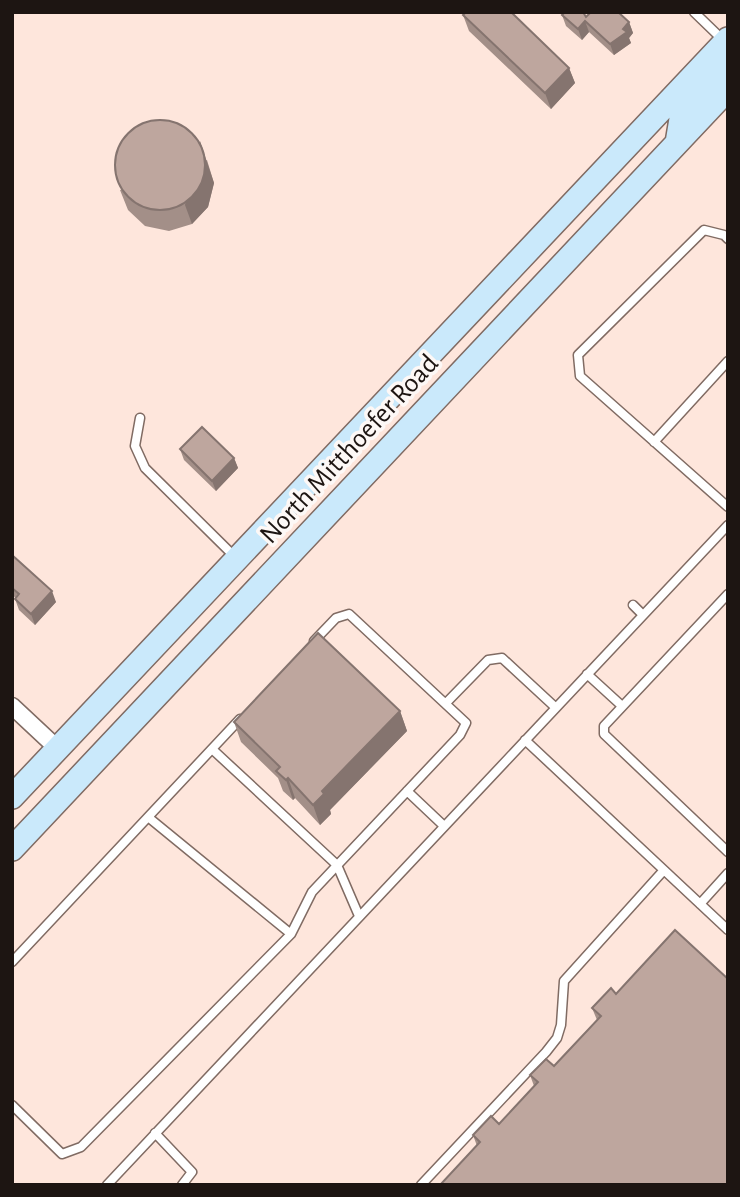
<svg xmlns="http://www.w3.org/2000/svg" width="740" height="1197" viewBox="0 0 740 1197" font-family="'Alegreya Sans',sans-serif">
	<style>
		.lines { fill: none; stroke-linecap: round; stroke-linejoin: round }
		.lane-casing { stroke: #806b63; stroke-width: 11 }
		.street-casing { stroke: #806b63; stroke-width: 19 }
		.secondary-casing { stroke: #806b63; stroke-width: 26 }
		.lane { stroke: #fff; stroke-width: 8 }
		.street { stroke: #fff; stroke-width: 16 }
		.secondary { stroke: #cae9fb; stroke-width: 23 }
		.wall { fill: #a38f88 }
		.shaded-wall { fill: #85746f }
		.building { fill: #bea69e; stroke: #85746f; stroke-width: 2 }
		.labels { text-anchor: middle; stroke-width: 7; stroke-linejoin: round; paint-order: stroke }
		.street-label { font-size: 28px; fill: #1d1512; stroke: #fdf8f6 }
	</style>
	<rect width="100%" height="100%" fill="#fee6dc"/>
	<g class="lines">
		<g class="lane-casing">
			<path id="lane" d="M694,12l29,28
				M728,239l-4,-4 -20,-5 -126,125 2,21 148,131
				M140,418l-5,28 10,22 90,89
				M654,442l74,-81
				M728,594l-124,132v8l124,118
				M633,605l10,10
				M587,674l35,32
				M447,702l41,-42 14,-2 53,49
				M525,740l203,190
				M212,749l125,116 22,51
				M407,791l37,35
				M148,817l143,117
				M700,904l28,-31
				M12,962l228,-243
				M12,1105l50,49 19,-7 210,-213 21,-42 148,-157 6,-12 -117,-109 -13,4 -22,23
				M155,1133l37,39 -10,13
				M107,1185l621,-660
				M421,1185l125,-133 11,-14 4,-13 3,-44 100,-111"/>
		</g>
		<g class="street-casing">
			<path id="street" d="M12,706l46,43"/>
		</g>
		<g class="secondary-casing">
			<path id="secondary" d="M677,143l5,-30 46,-49
				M12,797l716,-758
				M12,849l716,-760"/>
		</g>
		<use href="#lane" class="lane"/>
		<use href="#street" class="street"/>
		<use href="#secondary" class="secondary"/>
	</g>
	<path class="wall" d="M463,15l106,53 6,15 -24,26 -82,-78z
		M562,15l67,7 4,11 -4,5 2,5 -17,12 -25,-23 -7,8 -16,-14z
		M207,160l7,23 -6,24 -16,17 -23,7 -24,-5 -17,-16 -8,-20z
		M180,449l54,9 4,10 -22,23 -32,-31z
		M12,555l44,47 -21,23 -16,-15 -4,-11 1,-1 -4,-3z
		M400,711l7,20 -77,79 1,4 -11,11 -25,-27 -2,2 -10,-9 -5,-13 -37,-36 -7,-20z
		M728,979l-251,167 -4,-11 26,-11 35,-38 -4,-11 24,-9 43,-46 -5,-12 24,-14z"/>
	<path class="shaded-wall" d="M585,21l4,11 -7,8 -4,-11z
		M629,22l4,11 -4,5 2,5 -17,12 -4,-11z
		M569,68l6,15 -24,26 -6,-16z
		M200,141l14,42 -6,24 -16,17 -7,-19z
		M234,458l4,10 -22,23 -4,-10z
		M52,591l4,11 -21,23 -4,-11z
		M400,711l7,20 -77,79 1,4 -11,11 -7,-20 9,-14z
		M288,778l7,20 -2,2 -7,-20z"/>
	<path class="building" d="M466,12h45l58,56 -24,25 -82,-78z
		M565,12h18l3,5 5,-5h27l11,10 -6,7 4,3 -17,12 -25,-23 -7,8 -16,-14z
		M115 165a45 45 0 1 1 90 0a45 45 0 1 1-90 0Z
		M202,427l32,31 -22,23 -32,-32z
		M12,555l40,36 -21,23 -16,-15 4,-5 -7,-6z
		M318,633l82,78 -78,80 2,3 -11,11 -25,-27 -2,2 -10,-9 4,-4 -46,-45z
		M675,930l53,49v206h-288l40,-43 -7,-7 18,-19 8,8 39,-42 -8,-7 16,-16 8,7 47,-50 -9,-8 19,-20 5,6z"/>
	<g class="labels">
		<g class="street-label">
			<text transform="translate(348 448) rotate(-47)" y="10">North Mitthoefer Road</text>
		</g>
	</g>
	<rect width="740" height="1197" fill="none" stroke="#1d1512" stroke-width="28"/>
</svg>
